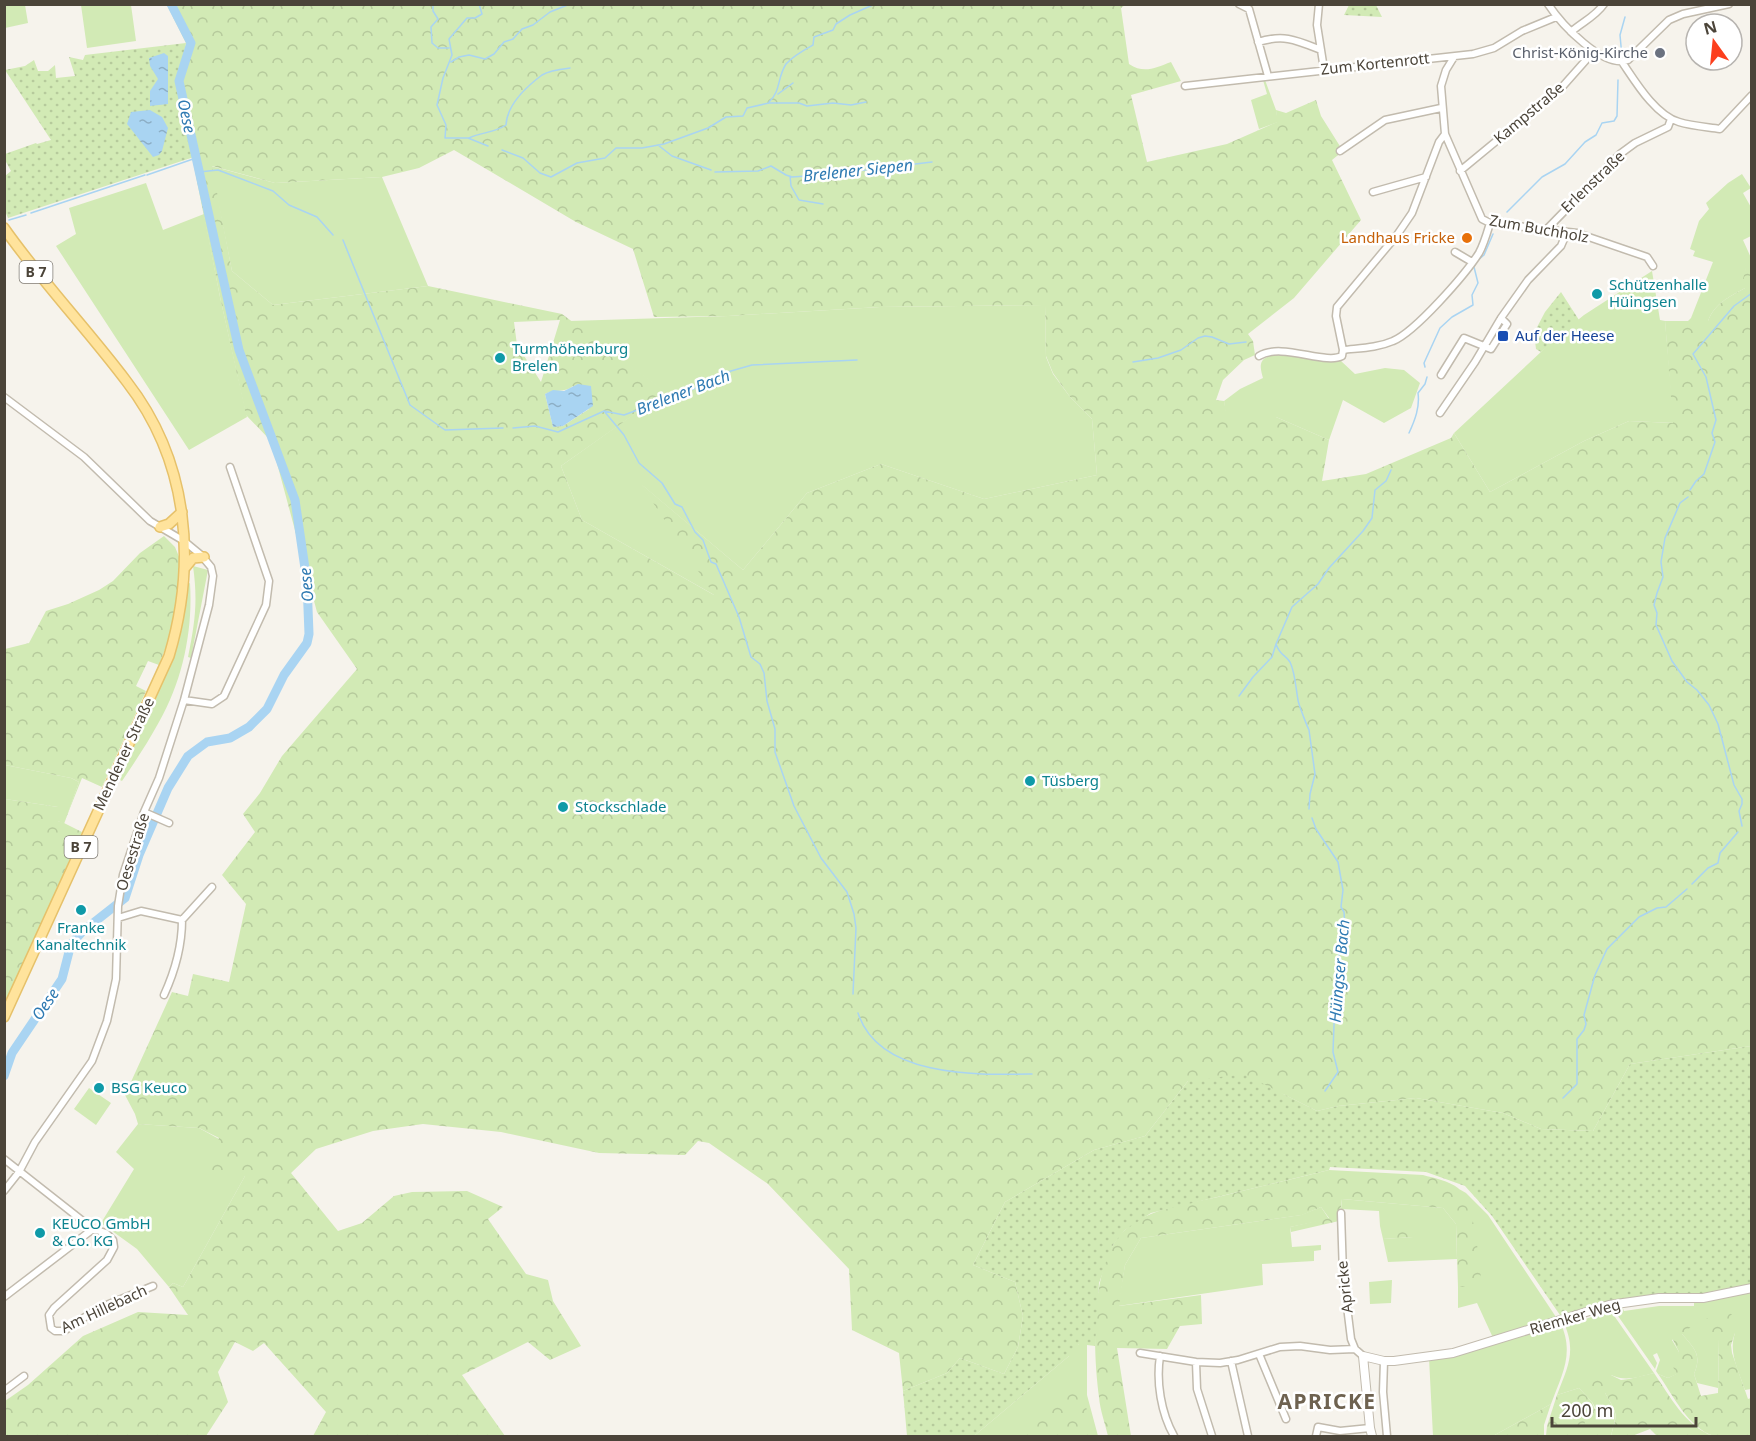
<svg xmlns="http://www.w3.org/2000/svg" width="1756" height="1441" viewBox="0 0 1756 1441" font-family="'Noto Sans',sans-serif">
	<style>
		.grass { fill: #d2eab5 }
		.forest { fill: url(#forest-crowns); fill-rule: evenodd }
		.park { fill: url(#park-dots) }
		.water { fill: url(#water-ripples) }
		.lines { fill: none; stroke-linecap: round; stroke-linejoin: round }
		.stream { stroke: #a9d4f2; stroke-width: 1.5 }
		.river { stroke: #a9d4f2; stroke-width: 9 }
		.minor-casing { stroke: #c2bbae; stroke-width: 9 }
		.tertiary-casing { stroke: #c2bbae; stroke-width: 10 }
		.primary-casing { stroke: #e6c16a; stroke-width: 12 }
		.minor { stroke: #fff; stroke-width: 6 }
		.tertiary { stroke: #fff; stroke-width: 8 }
		.primary { stroke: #ffe39c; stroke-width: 9 }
		.worship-dot { fill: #6b7280; stroke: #fff; stroke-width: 2 }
		.food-dot { fill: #e8710a; stroke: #fff; stroke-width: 2 }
		.culture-dot { fill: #0f9aa8; stroke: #fff; stroke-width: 2 }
		.transit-dot { fill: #1a4fb4; stroke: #fff; stroke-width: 2 }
		.labels { text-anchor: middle; stroke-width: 5; stroke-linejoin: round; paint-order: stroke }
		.shield { fill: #fff; stroke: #817c74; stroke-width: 1.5 }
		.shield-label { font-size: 14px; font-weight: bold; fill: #4b4439 }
		.worship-label { font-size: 15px; fill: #5b616d; stroke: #fff; text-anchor: end }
		.street-label { font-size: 15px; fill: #4b4439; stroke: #fff }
		.food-label { font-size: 15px; fill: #c56008; stroke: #fff; text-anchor: end }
		.culture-label { font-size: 15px; fill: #0d838f; stroke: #fff; text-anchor: start }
		.transit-label { font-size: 15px; fill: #164399; stroke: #fff; text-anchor: start }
		.water-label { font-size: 16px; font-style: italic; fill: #2e7ab2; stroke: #fff }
		.district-label { font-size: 21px; font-weight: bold; letter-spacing: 1.5px; fill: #6e6250; stroke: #fff }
	</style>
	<defs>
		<pattern id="forest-crowns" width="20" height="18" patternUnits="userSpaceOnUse" patternTransform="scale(1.5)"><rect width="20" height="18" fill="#d2eab5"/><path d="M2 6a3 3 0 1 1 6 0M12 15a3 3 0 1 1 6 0" fill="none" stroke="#b6ca9c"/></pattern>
		<pattern id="park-dots" width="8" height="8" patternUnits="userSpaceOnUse" patternTransform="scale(1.5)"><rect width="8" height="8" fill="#d2eab5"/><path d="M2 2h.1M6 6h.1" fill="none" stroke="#b6ca9c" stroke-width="1.8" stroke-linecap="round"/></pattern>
		<pattern id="water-ripples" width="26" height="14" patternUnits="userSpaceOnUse" patternTransform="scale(1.5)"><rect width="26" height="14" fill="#a9d4f2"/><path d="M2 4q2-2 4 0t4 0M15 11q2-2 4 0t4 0" fill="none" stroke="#8caec5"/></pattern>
	</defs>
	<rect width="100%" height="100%" fill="#f6f3ec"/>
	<path class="grass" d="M5,4l20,1 3,18 -23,5z
		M81,5h50l5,36 -49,7z
		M1263,80h2l11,30 2,12 -19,7 -8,-29 16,-6z
		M211,166l64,17 107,-6 46,109 -155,19 -41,-34z
		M1742,174l9,14 -8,5 9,16 -1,27 -8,4 9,20 -1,8h-5l-1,20c-16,9 -30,15 -37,33h-20l3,-3 22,-56 -20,-6 2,-5 -5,-2 9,-28 10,-12 -3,-6 22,-20z
		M146,183l17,47 41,-16 16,83 27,120 -58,33 -133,-204 20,-12 -7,-26z
		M1652,271l8,49 5,1 9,102 -45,-2 -45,20 -94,51 -36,-59 103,-96 27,-22z
		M1045,305l1,52 7,17 17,23 22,22 5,56 -113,24 -103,-35 -74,29 -64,77 -101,-85 74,111 -134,-76 -21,-54 104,-74 -95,-71 158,-5 152,-9z
		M1301,354l21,6 19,1 14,13 30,-6 19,2 16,13 -9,25 -27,15 -41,-23 -14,40 -53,-23h-50l-2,-16 16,-12 23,-11c-1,-4 -3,-10 -2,-14 2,-13 31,-9 40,-10z
		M193,566l15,4 -17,88 -3,-1c7,-34 10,-56 5,-91z
		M190,583c3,47 -7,97 -31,139 -11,20 -24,40 -37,59l-4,-2 53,-118 12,-39 5,-38z
		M5,765l66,13 8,4 -15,42 -6,-3v-14l-53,-8z
		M89,1088l22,15 -15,22 -22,-16z
		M138,1124l61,4 20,11 26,37 -62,111 -10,-4 -4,4 -32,-38 -36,-26 33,-54 -18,-17z
		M1459,1189l7,4 22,22 70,105 -64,20 -17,-37 -19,5v-21h23l-17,-89z
		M1342,1199l101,9 13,16 1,35 -69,3 -5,-23 30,-2 1,-11h-34l-1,-15 -38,-2z
		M1321,1207l8,12 -39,8 2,20 29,-2v5l-7,1v10l-52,3 1,21 -145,21 7,-41 16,-27 160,-23z
		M1392,1280l-1,23 -21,1 -1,-22z
		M1751,1289v100l-6,1c-6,-19 -17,-37 -10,-57l-16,6 -1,49 -21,-5 -3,-9c8,-19 1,-25 -12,-40l-10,6 7,12 -2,22 -9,4 -10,-4 -2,-3 4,-11 -3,-7 -4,2 4,8 -2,6 -44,-63 10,-2 3,7 35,-5h35v-4c17,1 39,-9 57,-13z
		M1608,1307l46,66c-16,4 -28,9 -43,2l-6,18c13,22 12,19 6,43h-7v-3l-25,1 3,-6v-17l14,-2 -4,-7 -13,-14 -22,7c11,-29 20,-44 6,-74l14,-4 2,4 25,-8 -2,-5z
		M1560,1322c15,31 2,52 -9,82l-58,32h-60l-4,-78z
		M1079,1344h8v51l11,41h-124l95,-80z"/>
	<path class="forest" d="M167,5h958l-4,3 8,56c15,10 26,4 42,-2l10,19 -50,14 16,67 80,-18 50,-22 -1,-12 10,3 30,-13 5,16 22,35 -11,9 29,60 -67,78 -46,36 5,7 2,14 -11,5 -21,20 -7,20 8,1 3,16h49l53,23 -7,41 44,-7 85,-36 3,-5 36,59 94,-51 45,-20 44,2 -8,-102h43c7,-18 21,-24 37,-33l-2,-9 3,-11h5v778l-121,18 -37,67 -52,-2 -38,-16 -87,-15 -78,8 -21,5 -34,-17 -95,-13 -43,55 -51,14 -89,52 -32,63 42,17 8,34 -5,31 -14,27 -44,-16 -13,15 -44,18 -4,-38 -47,-23 -3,-61 -81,-85 -59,-41 -11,-2 -13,14 -86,-2 -98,-21 -78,-8 -50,7 -57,18 -25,24 47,58 24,-8 32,-27 18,-4 55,-1 36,16 -15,12 38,55 22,6 5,21 28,45 -31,14 -22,-18 -66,33 43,61h-192l13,-24 -62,-69 -11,8 -18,-9 -17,30 10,30 -22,34h-201v-35l23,-16 55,-49 55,-24 50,3 -19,-28 4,-4 10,4 62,-111 -42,-3 16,-35 -20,-10 -61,-4 -3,-10 -10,-19 47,-103 16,4 5,-22 36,8 17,-78 -24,-29 33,-43 -12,-18 17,-21 22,-37 75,-87 -40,-57 -46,-171 -25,-26 -26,-118 -43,-216 9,-38zM454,150l122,72 57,27 21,68 74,-1 152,-9 165,-2 1,51 7,17 17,24 22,22 5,56 -113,24 -103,-35 -74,29 -64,77 -103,-87 74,112 -132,-75 -21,-54 105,-74 -104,-78 -134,-28 -155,19 -41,-34 -20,-105 63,17 107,-6 37,-9zM560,320l-19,62 -24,-37 -3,-23zM573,386l16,23 -26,17 -10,1 -8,-33c10,-5 20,-1 28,-8z
		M164,536l11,11 5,12 -2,38 -9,42 -10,26 -11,-4 -12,25 10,5 -44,96 -20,-9 -18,45 18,9 -77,173v-206l53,8v14l6,2 15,-41 -8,-4 -66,-13v-116l24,-6 17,-32 22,-7 31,-14 14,-9 27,-28z
		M1329,1170l94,5c11,3 26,6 35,13 18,15 21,77 24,99h-24l-2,-63 -13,-16 -101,-9 -3,22 -48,11 -1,-5 39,-9 -8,-11 -19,8 -161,23 -16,27 -6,41 82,-11 1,29 -22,2 -13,23 -50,-1 14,88h-23c-3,-13 -8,-26 -9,-39 -6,-45 -10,-134 26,-167 24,-22 62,-26 93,-33 37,-9 74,-18 111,-27z
		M1380,1226h34v11l-31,2z
		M1721,1306l15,12 -1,15 -4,12 1,8 16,46 3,-1v38c-11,1 -26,3 -37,0 -26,-8 -41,-41 -56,-62l10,4 8,-4 -4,-10 7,-12 -12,-24 11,-1 9,-5 4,5 -9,7c13,15 20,21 12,40l7,22 17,-3 1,-54h-13l-5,-18 14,-6 1,-3z
		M1654,1373c16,23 31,53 59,63h-56l-7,-7 -18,7h-21c6,-23 8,-20 -6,-43l-6,6 -10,-11 4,-10 18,-3 10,5 8,-1z
		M1078,1381l17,55h-71v-1z
		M1579,1388l13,14 4,10 -7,6 -6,-6 2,12 -5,9 17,-4 7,4v3h-58l1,-10 10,-31z
		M1551,1404l-7,21v11h-51z"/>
	<path class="park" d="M1349,5h27l6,12 -38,-2z
		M186,43l-8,38 16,76 -186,61 -3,-7v-35l6,-5 -6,-11v-6l31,-11 1,1 14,-4 -46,-70 20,-4 9,-6 4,11h10l7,-6 1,13 19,-2 -6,-19 14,3 2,-5z
		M1561,292l18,28 -38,32 -5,-3 -2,-16 11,-21z
		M1751,1046v241l-46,10 -65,1 -78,20 -70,-102 -27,-30 -39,-14 -96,-5 -1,3 -178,43 -26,17 -12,15 -14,38 -4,63 -16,-2 -7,12h-3l-95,80h-67l-4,-45 44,-18 13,-15 44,16 14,-27 5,-31 -8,-34 -42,-17 32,-63 89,-52 51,-14 43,-55 56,-7 73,37 21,-5 78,-8 87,15 38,16 52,2 37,-67z"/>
	<path class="water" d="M164,53l4,3v48l-18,2v-15l8,-12 -8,-13 -1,-8z
		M150,110l12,7 6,11 -6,23 -3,4 -6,2 -26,-33 4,-12z
		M578,384l13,2 2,20 -30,20 -10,1 -8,-33 8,-4 11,1z"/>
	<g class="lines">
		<path class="stream" d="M433,4v7l5,8 -7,8 1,16 6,5h11
			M479,4l3,10 -7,4h-8l-18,21 3,16 -9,23 -6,27 9,20 -1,13h23l20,8
			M1622,57l-2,-22 5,-18
			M451,62l8,-5 10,-2 16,4 9,-5 10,-12 9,-3 9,-10 11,-4 17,-13 20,-8
			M778,94l15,-11
			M769,102c12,-11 8,-24 17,-38 7,-8 18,-14 27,-19l1,-8 19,-7 3,-6 14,-9 25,-11
			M469,138c13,-6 25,-5 37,-13 1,-21 20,-38 36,-50 8,-5 19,-6 28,-7
			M658,145l14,11 39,14
			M502,150l21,8 17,15 11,4 26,-14 28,-5 11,-10h26l22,-4 44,-16 18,-11 17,-1 4,-8 22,-5h30l8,3 26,-3 18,2 15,-3
			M199,172l19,-2 55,21 16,14 28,12 16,18
			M715,172l43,-1 13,-5 15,9 6,2 14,-1 20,-5 14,2 92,-11
			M147,175l49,-17
			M790,176l1,10 8,14 24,4
			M1507,212l35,-35 23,-13 20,-22 11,-7 6,-12 12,-2 3,-5 1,-36
			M31,213l114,-38
			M9,220l17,-5
			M343,240l67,165 35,25 58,-2
			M1133,362l25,-4 23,-8 17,-12 7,-2 7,1 17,7 17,-2
			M1425,367l-1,-4 16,-35 12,-11 21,-12 -1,-10 6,-12 -4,-16 3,-6 7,-6 9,-21
			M604,411l20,24 15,28 23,20 13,21 7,3 13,25 8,8 8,22 5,2 23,53 12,40 9,7 4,9 3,28 8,28v23l19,54 27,52 26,34 7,22 2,14 -3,66
			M513,428l22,-2 23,6 46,-21 20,4 80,-30 27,-14 21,-6 105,-5
			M1409,433c6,-13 11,-26 9,-40l7,-9 2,-7
			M1690,490l6,-9 8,-7 11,-32 -3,-9 4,-13 -10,-43 -13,-23 41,-48 18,-13
			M1688,497l-8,6 -15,35 -4,24 2,15 -6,16 -3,12 3,8 -1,12 16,36 15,21 10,8 12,15 9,19 16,61 8,14v5l-3,7 3,15
			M1239,696l14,-19 19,-20 4,-13
			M1309,809l1,-15 5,-20 -6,-44c-2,-4 -11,-27 -11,-30 -2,-11 -3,-28 -8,-38 -5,-8 -10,-6 -14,-18l16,-37 26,-23 11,-16 34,-37 9,-13 3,-28 11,-9 5,-11
			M1312,818l4,11 22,33 5,28 -2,17 3,5 1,16 -8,36 2,12 -5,49 -1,27 5,20 -13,19
			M1692,884l16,-16 10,-5 2,-10 18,-21
			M858,1013c21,65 119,62 174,61
			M1563,1098l14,-14v-45l7,-9 2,-6 -2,-9 11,-40 12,-26 32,-32 18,-9 9,-1 21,-18"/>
		<path class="river" d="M4,1076l8,-23 50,-74 9,-35 12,-13 42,-33 14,-43 29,-67 20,-32 19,-14 23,-4 19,-11 18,-18 17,-34 23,-32 2,-9 -2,-52 -12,-82 -56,-150 -60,-269 12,-38 -20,-39"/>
		<g class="minor-casing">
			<path id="minor" d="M1239,4l10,5 19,67
				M1319,4l-2,21 7,44
				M1548,4c13,20 55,65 80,56l41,-40 14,-6 46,-10
				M1571,32c11,-10 24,-15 33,-28
				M1258,42c26,-8 38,-2 63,8
				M1454,57l-8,13 -5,16 4,48 37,85 8,4 87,10 70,24 6,9
				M1622,62c13,19 33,53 57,60 13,4 28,5 41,7l32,-34
				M1185,86l288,-32 21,-6 28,-17 34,-14
				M1340,151l45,-31 56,-12
				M1460,171l103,-85 31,-35
				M1373,192l53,-15
				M1546,230l74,-76 15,-11 33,-16 3,-8
				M1455,252l17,10
				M1343,350l-7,-34 1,-9 60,-72 15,-22 27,-71 6,-8
				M1343,350c17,-2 34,-2 50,-9 22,-9 72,-66 86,-88 5,-9 8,-20 11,-30
				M1259,356c22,-14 66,9 83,0l1,-6
				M1441,375l23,-37 27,11 16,-25 -6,-6
				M4,397l80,60 66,64 34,20 17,14 10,12 2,9 -4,29 -25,95 -25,78 -15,34 -21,63 -5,31 -2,73 -9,42 -15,40 -57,81 -16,30 -15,19
				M1440,413l35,-51 26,-44 27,-38 33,-34 6,-14
				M184,700l28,4 12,-8 42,-91 3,-24 -39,-114
				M144,812l25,11
				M118,918l23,-7 41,9
				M164,995c11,-24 18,-49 18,-75l30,-33
				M4,1159l89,70 13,4 7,7 1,7 -7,13 -53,48 -5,7 2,13 4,3h9l33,-22 56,-23
				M1341,1213l2,61 8,65 4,10 8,7
				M4,1297l89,-68
				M1140,1353l56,9 24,1 18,-3 42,-13 20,-1 30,4 25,-1
				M1259,1354l27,65
				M1160,1356c-4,26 1,57 14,80
				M1231,1361l17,75
				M1384,1361l-1,31 4,44
				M1196,1362l1,27 15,47
				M4,1391l20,-15
				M1316,1436l2,-9 22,4 30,-3"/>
		</g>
		<g class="tertiary-casing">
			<path id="tertiary" d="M1372,1436l-2,-8 -7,-72 21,5h10l59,-8 156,-48 50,-7h44l49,-10"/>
		</g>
		<g class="primary-casing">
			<path id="primary" d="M4,228c38,54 84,102 123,154 62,80 70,180 42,274l-165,361
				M160,527l9,-3 13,-12
				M184,569l9,-11 11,-1"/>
		</g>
		<use href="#minor" class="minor"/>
		<use href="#tertiary" class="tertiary"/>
		<use href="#primary" class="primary"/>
	</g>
	<circle class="worship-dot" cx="1660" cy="53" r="6"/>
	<circle class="food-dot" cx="1467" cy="238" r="6"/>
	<g class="culture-dot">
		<circle cx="1597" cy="294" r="6"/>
		<circle cx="500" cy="358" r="6"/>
		<circle cx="1030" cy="781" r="6"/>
		<circle cx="563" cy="807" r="6"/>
		<circle cx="81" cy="910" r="6"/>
		<circle cx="99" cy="1088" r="6"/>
		<circle cx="40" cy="1233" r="6"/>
	</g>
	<rect class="transit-dot" x="1497" y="330" width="12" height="12" rx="3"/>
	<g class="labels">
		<g class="shield">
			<rect x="19.5" y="261" width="33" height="22" rx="4.5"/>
			<rect x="64.5" y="836" width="33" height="22" rx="4.5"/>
		</g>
		<g class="shield-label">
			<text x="36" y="277">B 7</text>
			<text x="81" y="852">B 7</text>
		</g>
		<g class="worship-label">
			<text x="1648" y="58">Christ-König-Kirche</text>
		</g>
		<g class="street-label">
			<text transform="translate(1375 64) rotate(-6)" y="5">Zum Kortenrott</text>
			<text transform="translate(1529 113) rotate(-40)" y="5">Kampstraße</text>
			<text transform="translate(1593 182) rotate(-44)" y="5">Erlenstraße</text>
			<text transform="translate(1539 229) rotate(10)" y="5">Zum Buchholz</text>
			<text transform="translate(124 754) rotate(-65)" y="5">Mendener Straße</text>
			<text transform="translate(133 852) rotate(-73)" y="5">Oesestraße</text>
			<text transform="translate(1345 1287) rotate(-96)" y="5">Apricke</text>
			<text transform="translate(104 1309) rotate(-25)" y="5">Am Hillebach</text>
			<text transform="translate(1575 1317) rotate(-16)" y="5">Riemker Weg</text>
		</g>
		<g class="food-label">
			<text x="1455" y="243">Landhaus Fricke</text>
		</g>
		<g class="culture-label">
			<text x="1609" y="290">Schützenhalle<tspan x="1609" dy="17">Hüingsen</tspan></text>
			<text x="512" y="354">Turmhöhenburg<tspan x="512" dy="17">Brelen</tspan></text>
			<text x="1042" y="786">Tüsberg</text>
			<text x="575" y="812">Stockschlade</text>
			<text x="81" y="933" text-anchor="middle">Franke<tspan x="81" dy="17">Kanaltechnik</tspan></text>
			<text x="111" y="1093">BSG Keuco</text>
			<text x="52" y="1229">KEUCO GmbH<tspan x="52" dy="17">&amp; Co. KG</tspan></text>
		</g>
		<g class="transit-label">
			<text x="1515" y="341">Auf der Heese</text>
		</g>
		<g class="water-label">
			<text transform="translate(187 116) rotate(78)" y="6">Oese</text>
			<text transform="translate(858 170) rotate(-6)" y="6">Brelener Siepen</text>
			<text transform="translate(683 392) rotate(-21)" y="6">Brelener Bach</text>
			<text transform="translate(306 585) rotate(-95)" y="6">Oese</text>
			<text transform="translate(1339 971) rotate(-85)" y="6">Hüingser Bach</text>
			<text transform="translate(45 1004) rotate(-56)" y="6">Oese</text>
		</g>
		<g class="district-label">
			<text x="1327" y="1409">APRICKE</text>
		</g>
	</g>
	<rect width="1756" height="1441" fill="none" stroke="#4b4439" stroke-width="12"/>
	<g transform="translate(1714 42) rotate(345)"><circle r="28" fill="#ffffff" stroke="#b7b4b0" stroke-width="1.5"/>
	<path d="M0-4.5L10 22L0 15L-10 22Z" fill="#fc3f1d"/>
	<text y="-9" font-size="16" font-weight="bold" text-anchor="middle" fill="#4b4439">N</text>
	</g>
	<path d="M1552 1417v9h144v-9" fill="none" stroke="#4b4439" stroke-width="3"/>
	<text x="1561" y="1417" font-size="18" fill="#4b4439" stroke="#ffffff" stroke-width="4.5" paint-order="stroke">200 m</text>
</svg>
